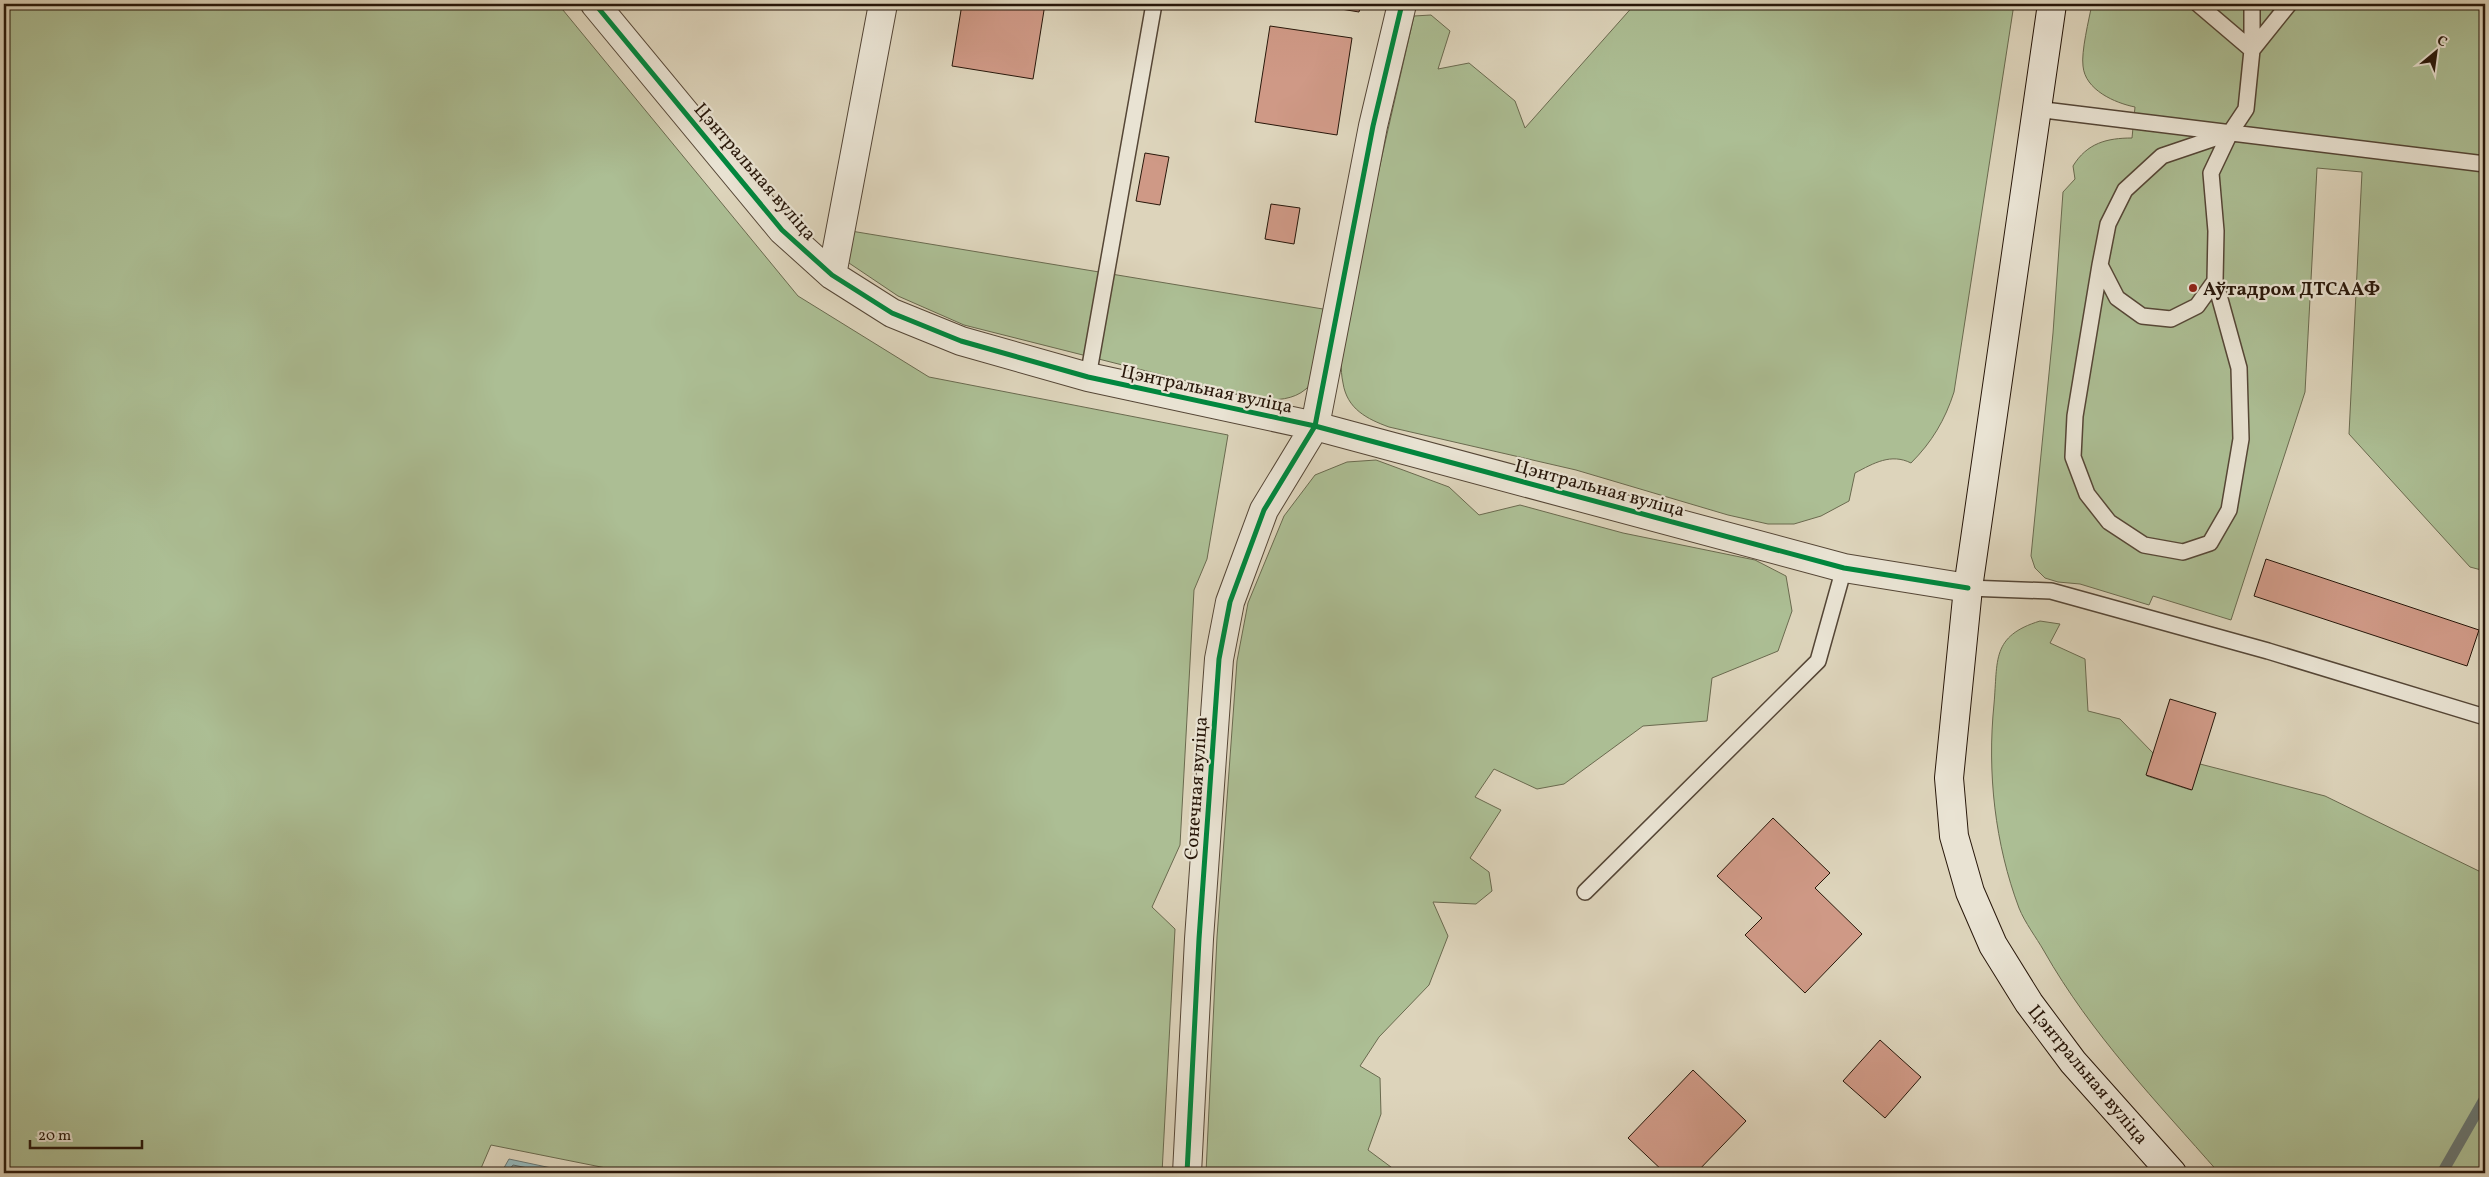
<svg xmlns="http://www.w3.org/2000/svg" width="2489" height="1177" viewBox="0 0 2489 1177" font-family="Vollkorn,serif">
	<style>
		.green { fill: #acbe94; stroke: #6a6a4f }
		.water { fill: #95b7b9; stroke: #697773 }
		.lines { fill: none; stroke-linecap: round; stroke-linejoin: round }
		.shore { stroke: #5e6762; stroke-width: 1 }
		.stream { stroke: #697773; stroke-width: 11 }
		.building { fill: #cf9986; stroke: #28170a }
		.lane-casing { stroke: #554636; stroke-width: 18 }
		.street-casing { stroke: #554636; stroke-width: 30 }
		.secondary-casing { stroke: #28170a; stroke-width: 30 }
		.lane { stroke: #e9e3d3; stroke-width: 15 }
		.street { stroke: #e9e3d3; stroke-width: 28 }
		.secondary { stroke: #e9e3d3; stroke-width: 28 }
		.cycleway-casing { stroke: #e9e3d3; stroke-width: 8 }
		.cycleway { stroke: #00873e; stroke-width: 5 }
		.poi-dot { fill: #8f2418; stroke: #e9e3d3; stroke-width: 2 }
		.labels { text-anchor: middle; stroke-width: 4.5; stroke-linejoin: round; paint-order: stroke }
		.street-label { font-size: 19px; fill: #28170a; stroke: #e9e3d3 }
		.poi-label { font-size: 19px; font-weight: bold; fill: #28170a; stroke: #e9e3d3; text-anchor: start }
	</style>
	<rect width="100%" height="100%" fill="#ddd4bb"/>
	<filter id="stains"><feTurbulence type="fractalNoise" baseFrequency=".004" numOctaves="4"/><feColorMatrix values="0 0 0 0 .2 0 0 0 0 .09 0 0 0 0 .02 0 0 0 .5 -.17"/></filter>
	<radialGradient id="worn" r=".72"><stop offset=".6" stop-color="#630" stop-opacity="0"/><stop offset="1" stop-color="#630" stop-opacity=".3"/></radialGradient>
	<path class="green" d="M4,4h554l240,292 131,81 299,58 -21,124 -13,31 -14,255 -28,62 23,22 -13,244h-531l-140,-28 -12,28h-475z
		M1635,4h379l-60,388c-9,28 -22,50 -43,71 -20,-10 -37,0 -56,10l-6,28 -28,15 -27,8h-26l-40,-9 -152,-45 -187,-43c-22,-8 -42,-18 -46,-44 -6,-27 5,-59 10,-86 17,-94 40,-188 61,-281l17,-1 19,16 -12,38 31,-6 46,38 10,27z
		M2092,4h393v567l-15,-4 -121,-133 13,-262 -45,-4 -12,224 -74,228 -78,-24 -4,9 -69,-21 -22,-2 -13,-4 -10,-10 -4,-12 22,-223 10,-141 12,-13 -2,-13c14,-23 34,-28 59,-28l3,-31c-20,-4 -50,-17 -52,-41 -2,-14 6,-47 9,-62z
		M851,231l478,79c-4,17 -10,68 -23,79 -13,11 -29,11 -45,11l-297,-75 -66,-29 -52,-35z
		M1376,460l73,27 30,28 41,-10 103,28 132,27 31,16 6,35 -14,40 -66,27 -5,43 -64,5 -79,58 -27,5 -43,-20 -19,28 26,13 -31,48 19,14 3,19 -16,13 -43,-2 15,34 -19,49 -50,52 -19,29 20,12 1,36 -13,36 31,23h-193l11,-236 20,-276 11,-58 36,-87 31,-41 32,-13z
		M2040,621l20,3 -10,19 35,16 3,52 32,8 33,34 -6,23 44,14 9,-26 125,32 160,78v299h-266c-62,-71 -128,-139 -175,-222 -8,-14 -19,-28 -25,-43 -24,-64 -32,-135 -25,-204 4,-44 -3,-68 46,-83z"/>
	<path class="water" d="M509,1159l66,14h-74z"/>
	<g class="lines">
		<path class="shore" d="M507,1173l6,-8 39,8"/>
		<path class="stream" d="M2442,1173l43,-75"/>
	</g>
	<path class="building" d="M962,4h83l-12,75 -81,-13z
		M1311,4h50l-2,8z
		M1270,26l82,12 -15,97 -82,-13z
		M1145,153l24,4 -9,48 -24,-4z
		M1271,204l29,4 -6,36 -29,-5z
		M2266,559l213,71 -12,36 -213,-70z
		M2170,699l46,14 -24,77 -46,-15z
		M1773,818l57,55 -15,15 47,46 -57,59 -60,-58 17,-17 -45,-42z
		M1880,1040l41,37 -36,41 -42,-37z
		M1693,1070l53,51 -50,52h-31l-37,-35z"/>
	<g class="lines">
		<g class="lane-casing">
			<path id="lane" d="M2198,4l54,46
				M2252,50l37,-46
				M2036,109l449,55
				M2230,133l-68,23 -37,34 -17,34 -8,41 17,33 25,18 29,3 26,-13 18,-25 1,-50 -5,-58 19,-40 16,-24 6,-59v-46
				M2100,265l-25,151 -2,41 14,37 22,28 35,23 39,7 27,-9 19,-33 12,-71 -2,-71 -24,-87
				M1088,377l66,-373
				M1968,588l83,3 217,60 217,66
				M1585,892l233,-231 26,-93"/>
		</g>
		<g class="street-casing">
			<path id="street" d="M595,4l187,226 50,45 60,38 69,28 127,36 227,49 529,142 124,20
				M832,275l51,-271
				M1187,1173l12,-234 20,-280 11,-57 34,-92 51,-84 58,-300 29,-122"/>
		</g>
		<g class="secondary-casing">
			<path id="secondary" d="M2052,4l-84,584 -19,190 5,58 16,56 23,53 36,58 44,59 99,111"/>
		</g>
		<use href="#lane" class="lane"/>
		<use href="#street" class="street"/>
		<use href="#secondary" class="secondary"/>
		<g class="cycleway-casing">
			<path id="cycleway" d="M595,4l187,226 50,45 60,38 69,28 127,36 227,49 529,142 124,20
				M1187,1173l12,-234 20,-280 11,-57 34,-92 51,-84 58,-300 29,-122"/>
		</g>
		<use href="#cycleway" class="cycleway"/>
	</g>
	<circle class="poi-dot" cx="2193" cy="288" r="5"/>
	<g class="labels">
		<g class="street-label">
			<text transform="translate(756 171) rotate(49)" y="7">Цэнтральная вуліца</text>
			<text transform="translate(1207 388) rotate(12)" y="7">Цэнтральная вуліца</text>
			<text transform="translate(1600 487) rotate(15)" y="7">Цэнтральная вуліца</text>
			<text transform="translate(1195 788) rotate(-86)" y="7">Сонечная вуліца</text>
			<text transform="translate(2089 1074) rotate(50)" y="7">Цэнтральная вуліца</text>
		</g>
		<g class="poi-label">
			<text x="2203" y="295">Аўтадром ДТСААФ</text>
		</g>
	</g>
	<rect width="2489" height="1177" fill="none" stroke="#ddd4bb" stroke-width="20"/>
	<rect x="5" y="5" width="2479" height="1167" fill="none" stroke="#28170a" stroke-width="2.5"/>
	<rect x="10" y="10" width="2469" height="1157" fill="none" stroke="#28170a"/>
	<g transform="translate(2436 52) rotate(29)" stroke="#e9e3d3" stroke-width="4" paint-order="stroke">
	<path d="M0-4L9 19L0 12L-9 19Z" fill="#28170a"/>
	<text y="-8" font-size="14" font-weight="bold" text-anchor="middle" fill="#28170a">С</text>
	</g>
	<path d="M30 1140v8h112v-8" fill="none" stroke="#28170a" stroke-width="2.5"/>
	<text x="38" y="1140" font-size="15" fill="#28170a" stroke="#e9e3d3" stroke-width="4" paint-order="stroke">20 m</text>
	<rect width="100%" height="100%" filter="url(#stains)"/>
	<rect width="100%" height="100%" fill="url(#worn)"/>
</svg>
